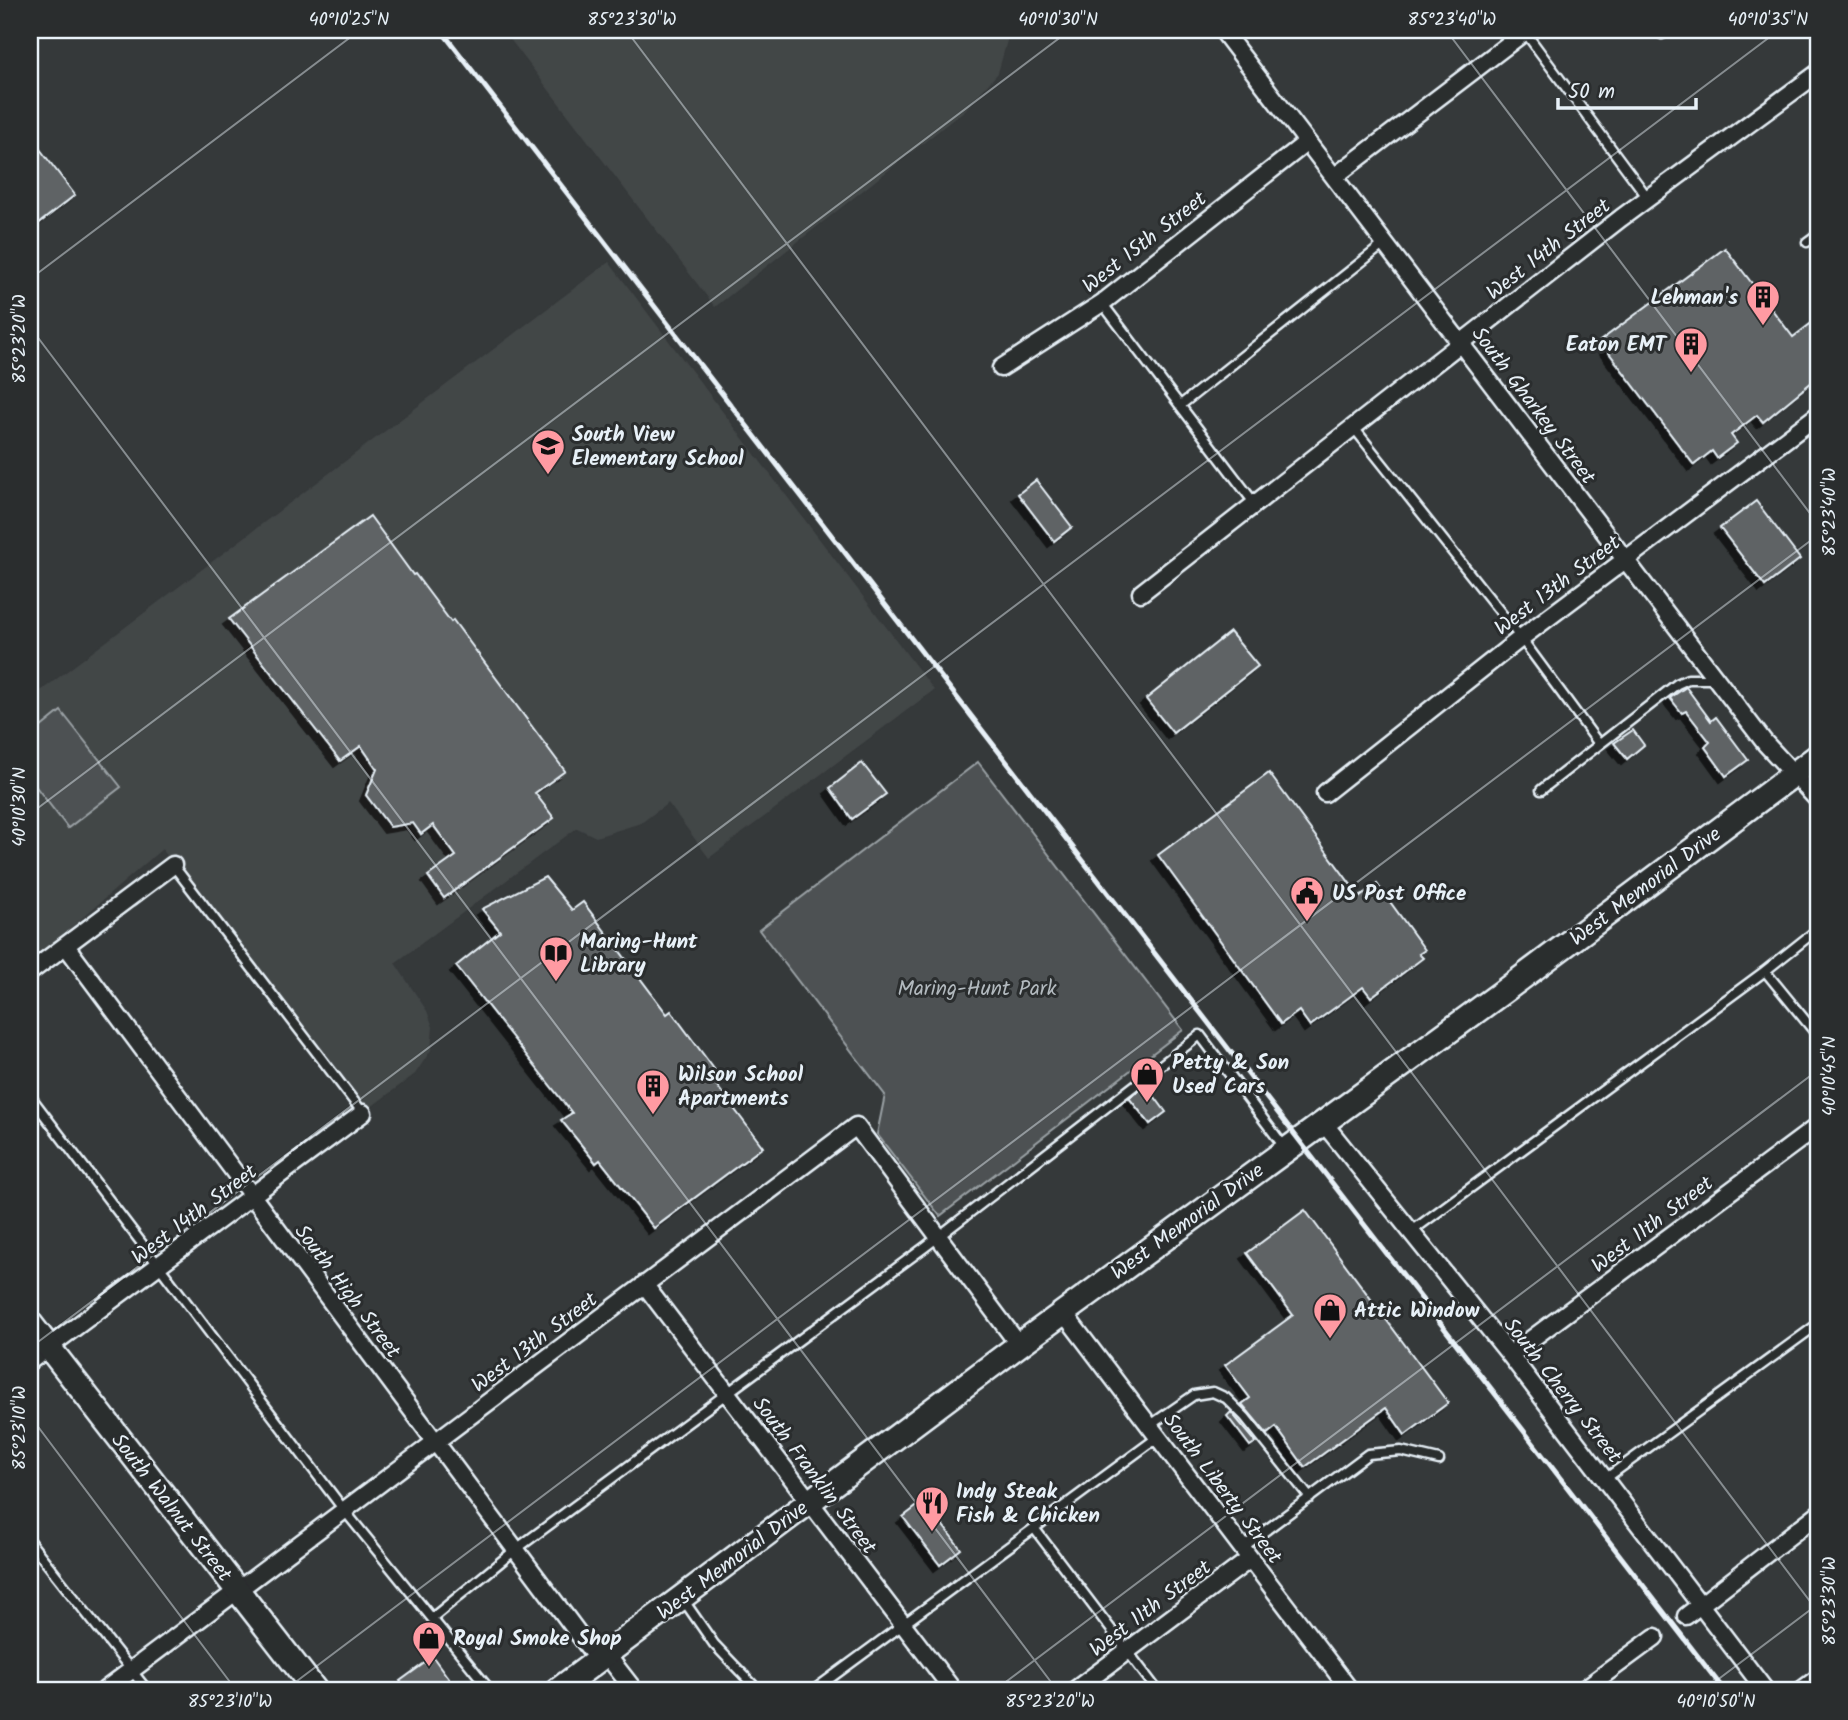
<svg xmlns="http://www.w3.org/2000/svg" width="1848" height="1720" viewBox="0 0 1848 1720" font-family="Kalam,sans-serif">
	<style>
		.built { fill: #424647 }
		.green { fill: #4d5152; stroke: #9aa1a5; stroke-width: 2 }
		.building { fill: #5f6365; stroke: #e8f1f8; stroke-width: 2; filter: url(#shadow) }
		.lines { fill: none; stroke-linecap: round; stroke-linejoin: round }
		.service-casing { stroke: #e8f1f8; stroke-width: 13 }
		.minor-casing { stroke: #e8f1f8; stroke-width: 21 }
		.secondary-casing { stroke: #e8f1f8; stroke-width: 28 }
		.service { stroke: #2a2d2e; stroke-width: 8 }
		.minor { stroke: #2a2d2e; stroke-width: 16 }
		.secondary { stroke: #2a2d2e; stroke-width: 23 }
		.rail { stroke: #e8f1f8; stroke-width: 5 }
		.ticks { fill: none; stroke: #e8f1f8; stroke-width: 2; stroke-opacity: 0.45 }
		.labels { text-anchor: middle; stroke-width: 6; stroke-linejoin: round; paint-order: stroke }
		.street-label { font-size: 21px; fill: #e8f1f8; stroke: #2a2d2e }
		.poi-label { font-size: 21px; font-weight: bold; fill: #e8f1f8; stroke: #2a2d2e; text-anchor: start }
		.park-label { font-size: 21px; fill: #b2b9be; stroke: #2a2d2e }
		.neatline { fill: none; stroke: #e8f1f8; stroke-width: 2.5 }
		.ticks-label { font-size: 18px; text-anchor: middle; fill: #e8f1f8 }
	</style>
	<defs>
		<filter id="shadow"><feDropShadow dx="-6" dy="6" stdDeviation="0" flood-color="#0009"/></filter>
	</defs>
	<rect width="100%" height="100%" fill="#35393a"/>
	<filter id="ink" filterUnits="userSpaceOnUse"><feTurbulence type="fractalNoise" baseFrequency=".0143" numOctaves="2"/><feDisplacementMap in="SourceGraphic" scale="14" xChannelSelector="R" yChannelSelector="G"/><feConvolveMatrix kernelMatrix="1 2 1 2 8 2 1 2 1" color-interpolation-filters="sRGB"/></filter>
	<g filter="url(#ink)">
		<path class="built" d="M503,30h507l-12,43 -33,37 -250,197z
			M609,262l325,428 -225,168 -41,-55 -27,20 -45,14 -19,-9 -182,135 32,48 6,16 -2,23 -16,24 -52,39 -201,-264 -132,114v-264z"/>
		<path class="green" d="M61,711l60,76 -53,41 -38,-49v-43z
			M978,762l205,268 -243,186 -63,-82 8,-39 -126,-165z"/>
		<path class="building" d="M30,136l45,59 -37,29 -8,-10z
			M1725,248l68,89 25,-19v59l-55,45 -6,-7 -26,20 6,8 -20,15 -5,-7 -18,14 -94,-124z
			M1036,480l36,47 -18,14 -36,-47z
			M1756,501l44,58 -35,27 -45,-58z
			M370,516l43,59 2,-1 36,48 2,-2 112,151 -30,22 19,25 -110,80 -16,-22 28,-20 -23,-31 -12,9 -8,-11 -23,4 -24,-32 11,-26 -16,-23 -21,15 -111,-142z
			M1230,632l28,34 -85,67 -27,-34z
			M1686,687l25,34 5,-4 32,43 -22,16 -21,-29 5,-5 -24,-31 -4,2 -12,-15z
			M1633,730l11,15 -17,14 -13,-16z
			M862,763l24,31 -34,25 -22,-31z
			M1269,773l91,124 17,-13 48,66 -6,4 4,4 -52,39 -8,-10 -53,39 -11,-15 -18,13 -123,-169z
			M545,877l27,33 11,-8 84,112 4,-3 49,66 -6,5 49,65 -109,81 -54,-68 -4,3 -35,-43 11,-7 -116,-147 44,-35 -18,-22z
			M1146,1085l20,27 -16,12 -21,-26z
			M1305,1210l143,193 -43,32 -19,-27 -81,59 -29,-40 -9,7 -25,-30 8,-6 -25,-33 68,-50 -46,-62z
			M1231,1412l25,30 -6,4 -23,-30z
			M924,1501l37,48 -21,16 -37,-48z
			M433,1657l16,22 -15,11h-27l-7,-9z"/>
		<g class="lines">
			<g class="service-casing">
				<path id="service" d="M1659,30l3,4 6,-4
					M1525,32l123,166
					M1807,242l11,-8
					M1102,303l153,201
					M1182,404l202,-160
					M1354,428l167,210 78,106
					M1541,790l136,-106 11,-5h28
					M173,865l190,248
					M1818,929l-53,42 53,65
					M30,1096l314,414 146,180
					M1412,1231l353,-260
					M1149,1426l45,-31 19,-3 13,6 19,19 65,81
					M1605,1479l213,-155
					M1034,1528l123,162
					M30,1542l117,148
					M1242,1548l126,-94 33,-3 38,9
					M682,1598l32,46 44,46
					M432,1618l83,-68 410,-303 275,-212 85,113
					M814,1690l344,-253
					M1795,1690l23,-17"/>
			</g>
			<g class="minor-casing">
				<path id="minor" d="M1222,30l543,713 53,57
					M1334,177l193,-147
					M1001,368l101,-65 205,-161
					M1141,593l480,-375 197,-145
					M1325,793l196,-155 297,-223
					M66,946l532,714
					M30,972l143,-107
					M1322,1121l188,234 255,335
					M644,1284l309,406
					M1063,1312l287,378
					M1510,1355l308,-229
					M30,1361l333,-248
					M1686,1616l132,-102
					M606,1654l28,36
					M105,1690l751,-564 163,219
					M1075,1690l175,-131
					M1583,1690l72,-53"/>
			</g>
			<g class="secondary-casing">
				<path id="secondary" d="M30,1323l285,367
					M558,1690l461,-345 485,-354 314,-235"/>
			</g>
			<use href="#service" class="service"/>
			<use href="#minor" class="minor"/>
			<use href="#secondary" class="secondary"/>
			<path class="rail" d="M441,30l1283,1660"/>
		</g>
	</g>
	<path class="ticks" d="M626,30l1192,1582M1446,30l372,494M30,279l330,-249M30,327l1027,1363M30,814l1040,-784M30,1348l1749,-1318M30,1416l206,274M285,1690l1533,-1155M995,1690l823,-620M1704,1690l114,-86"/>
	<defs>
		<g id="building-pin" transform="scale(1.75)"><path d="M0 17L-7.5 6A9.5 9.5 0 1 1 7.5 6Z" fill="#ff9aa2" stroke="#2a2d2e"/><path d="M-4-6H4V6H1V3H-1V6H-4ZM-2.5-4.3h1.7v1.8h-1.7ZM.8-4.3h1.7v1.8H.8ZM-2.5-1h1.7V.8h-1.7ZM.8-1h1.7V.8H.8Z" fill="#111"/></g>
		<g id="school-pin" transform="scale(1.75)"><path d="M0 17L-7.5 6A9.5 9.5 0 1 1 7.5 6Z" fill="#ff9aa2" stroke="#2a2d2e"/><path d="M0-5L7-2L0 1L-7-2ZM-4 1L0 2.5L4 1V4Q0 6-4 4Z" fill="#111"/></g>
		<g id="civic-pin" transform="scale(1.75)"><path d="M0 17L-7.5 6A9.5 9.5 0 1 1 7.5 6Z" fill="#ff9aa2" stroke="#2a2d2e"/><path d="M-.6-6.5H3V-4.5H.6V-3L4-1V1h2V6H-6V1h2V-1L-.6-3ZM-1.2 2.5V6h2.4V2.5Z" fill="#111"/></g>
		<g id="library-pin" transform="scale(1.75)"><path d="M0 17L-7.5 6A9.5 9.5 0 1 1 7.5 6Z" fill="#ff9aa2" stroke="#2a2d2e"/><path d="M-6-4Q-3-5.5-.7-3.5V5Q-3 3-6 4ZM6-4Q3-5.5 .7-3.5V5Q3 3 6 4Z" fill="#111"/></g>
		<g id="shop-pin" transform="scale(1.75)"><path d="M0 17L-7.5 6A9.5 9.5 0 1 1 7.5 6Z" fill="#ff9aa2" stroke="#2a2d2e"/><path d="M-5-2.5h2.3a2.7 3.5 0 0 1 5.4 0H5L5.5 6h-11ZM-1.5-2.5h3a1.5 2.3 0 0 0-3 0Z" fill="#111"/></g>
		<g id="restaurant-pin" transform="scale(1.75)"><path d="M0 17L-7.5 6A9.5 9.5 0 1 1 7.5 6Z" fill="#ff9aa2" stroke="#2a2d2e"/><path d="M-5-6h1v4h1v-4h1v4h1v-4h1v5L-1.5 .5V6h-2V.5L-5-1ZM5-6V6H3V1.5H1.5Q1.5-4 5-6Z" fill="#111"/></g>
	</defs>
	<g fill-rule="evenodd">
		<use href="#building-pin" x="1763" y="297"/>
		<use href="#building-pin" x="1691" y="344"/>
		<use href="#school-pin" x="548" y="446"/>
		<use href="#civic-pin" x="1307" y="893"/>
		<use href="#library-pin" x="556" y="953"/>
		<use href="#shop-pin" x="1147" y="1074"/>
		<use href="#building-pin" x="653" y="1086"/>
		<use href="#shop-pin" x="1330" y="1310"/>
		<use href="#restaurant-pin" x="932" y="1503"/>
		<use href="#shop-pin" x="429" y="1638"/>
	</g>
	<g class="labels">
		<g class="street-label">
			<text transform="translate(1144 242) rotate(-38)" y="7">West 15th Street</text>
			<text transform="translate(1548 249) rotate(-38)" y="7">West 14th Street</text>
			<text transform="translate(1534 405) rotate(53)" y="7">South Gharkey Street</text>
			<text transform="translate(1557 585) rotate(-37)" y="7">West 13th Street</text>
			<text transform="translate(1645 886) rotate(-37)" y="7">West Memorial Drive</text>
			<text transform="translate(194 1214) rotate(-37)" y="7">West 14th Street</text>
			<text transform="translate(1187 1221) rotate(-36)" y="7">West Memorial Drive</text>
			<text transform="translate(1652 1224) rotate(-37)" y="7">West 11th Street</text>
			<text transform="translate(348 1291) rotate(53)" y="7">South High Street</text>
			<text transform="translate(534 1342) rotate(-37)" y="7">West 13th Street</text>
			<text transform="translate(1563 1390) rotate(52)" y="7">South Cherry Street</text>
			<text transform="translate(815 1475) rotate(53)" y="7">South Franklin Street</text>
			<text transform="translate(1223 1488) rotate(53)" y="7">South Liberty Street</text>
			<text transform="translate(172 1507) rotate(52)" y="7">South Walnut Street</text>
			<text transform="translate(732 1560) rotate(-37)" y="7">West Memorial Drive</text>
			<text transform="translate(1150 1608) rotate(-37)" y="7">West 11th Street</text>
		</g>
		<g class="poi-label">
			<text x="1738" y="304" text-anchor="end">Lehman's</text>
			<text x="1666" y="351" text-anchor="end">Eaton EMT</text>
			<text x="572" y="441">South View<tspan x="572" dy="24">Elementary School</tspan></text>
			<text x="1332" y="900">US Post Office</text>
			<text x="580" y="948">Maring-Hunt<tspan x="580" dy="24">Library</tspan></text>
			<text x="1172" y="1069">Petty &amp; Son<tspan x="1172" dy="24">Used Cars</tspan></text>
			<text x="678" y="1081">Wilson School<tspan x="678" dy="24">Apartments</tspan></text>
			<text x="1354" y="1317">Attic Window</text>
			<text x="956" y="1498">Indy Steak<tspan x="956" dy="24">Fish &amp; Chicken</tspan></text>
			<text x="453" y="1645">Royal Smoke Shop</text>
		</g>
		<g class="park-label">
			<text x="977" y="995">Maring-Hunt Park</text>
		</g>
	</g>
	<rect width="1848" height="1720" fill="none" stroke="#2a2d2e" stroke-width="77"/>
	<path d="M1558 98v10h138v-10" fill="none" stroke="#e8f1f8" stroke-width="3.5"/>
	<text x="1568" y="98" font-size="21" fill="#e8f1f8" stroke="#2a2d2e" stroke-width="5" paint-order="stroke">50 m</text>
	<rect x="38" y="38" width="1772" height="1644" class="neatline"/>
	<g class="ticks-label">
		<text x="349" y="25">40°10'25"N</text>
		<text x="632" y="25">85°23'30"W</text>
		<text x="1058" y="25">40°10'30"N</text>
		<text x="1452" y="25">85°23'40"W</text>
		<text x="1768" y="25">40°10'35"N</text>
		<text transform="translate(19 339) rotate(-90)" y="6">85°23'20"W</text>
		<text transform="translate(1829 512) rotate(-90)" y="6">85°23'40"W</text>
		<text transform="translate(19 807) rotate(-90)" y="6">40°10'30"N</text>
		<text transform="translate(1829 1076) rotate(-90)" y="6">40°10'45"N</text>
		<text transform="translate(19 1428) rotate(-90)" y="6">85°23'10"W</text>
		<text transform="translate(1829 1601) rotate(-90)" y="6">85°23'30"W</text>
		<text x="230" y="1707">85°23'10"W</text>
		<text x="1050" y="1707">85°23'20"W</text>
		<text x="1716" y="1707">40°10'50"N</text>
	</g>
</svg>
